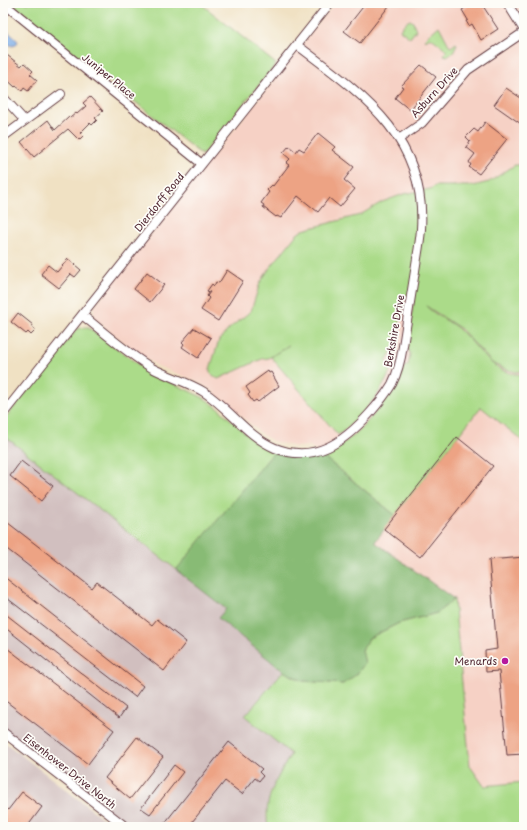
<svg xmlns="http://www.w3.org/2000/svg" width="527" height="830" viewBox="0 0 527 830" font-family="'Playpen Sans',sans-serif">
	<style>
		.built { fill: #f6d1c5 }
		.industrial { fill: #d1bfbf }
		.green { fill: #abdb89; stroke: #7a7d5a }
		.forest { fill: #88bb75; stroke: #696d50 }
		.water { fill: #7bace6; stroke: #626688 }
		.building { fill: #eda384 }
		.lines { fill: none; stroke-linecap: round; stroke-linejoin: round }
		.minor-casing { stroke: #633c42; stroke-width: 10 }
		.minor { stroke: #fff; stroke-width: 8 }
		.poi-dot { fill: #b5179e; stroke: #fdfcf7; stroke-width: 1.5 }
		.labels { text-anchor: middle; stroke-width: 3.5; stroke-linejoin: round; paint-order: stroke }
		.street-label { font-size: 10px; fill: #4a1f2b; stroke: #fdfcf7 }
		.poi-label { font-size: 10px; fill: #4a1f2b; stroke: #fdfcf7; text-anchor: end }
	</style>
	<rect width="100%" height="100%" fill="#fdfcf7"/>
	<filter id="ink" filterUnits="userSpaceOnUse"><feTurbulence type="fractalNoise" baseFrequency=".025" numOctaves="2"/><feDisplacementMap in="SourceGraphic" scale="8" xChannelSelector="R" yChannelSelector="G"/><feConvolveMatrix kernelMatrix="1 2 1 2 8 2 1 2 1" color-interpolation-filters="sRGB"/></filter>
	<filter id="wash" filterUnits="userSpaceOnUse"><feTurbulence type="fractalNoise" baseFrequency=".012" numOctaves="4" result="noise"/><feDisplacementMap in="SourceGraphic" scale="16" xChannelSelector="R" yChannelSelector="G"/><feGaussianBlur stdDeviation="0.9" result="paint"/><feColorMatrix in="noise" values="0 0 0 0 0 0 0 0 0 0 0 0 0 0 0 0 0 1.4 0 .05"/><feComposite in="paint" operator="in"/></filter>
	<g filter="url(#wash)">
		<rect width="100%" height="100%" fill="#f0e1c3"/>
		<path class="built" d="M335,3h189v786l-1,-7 -39,4 -14,-20 -16,-167 -80,-57 21,-27 -85,-69 -14,1 -23,-6 -10,-6 -52,-45 -15,-9 -38,-15 -17,-10 -45,-36 -2,-4v-9l23,-30z"/>
		<path class="industrial" d="M3,434l223,175 -8,9 65,53 -38,45 46,38 -21,39 -4,22 2,12h-142l-123,-95z
			M3,741l111,86h-111z"/>
		<path class="green" d="M11,3h189l76,61 -74,91z
			M410,20l3,2 3,8 -6,8 -10,-8 5,-7z
			M439,26l10,19 2,2 5,-4 1,1 -4,8 -6,4 -3,-1 3,-5 -17,-13 -4,4 -2,-2z
			M515,165h9v206l-8,1 -12,-3 -12,-6 -31,-34 -35,-23c11,11 25,15 36,26 19,17 32,45 62,42v68l-43,-35 -86,108 -75,-61c36,-11 57,-43 77,-72 4,-6 4,-15 11,-17l2,-11 -3,-7 7,-49 -3,-2 -7,-1 -7,48 -11,18 5,5c-2,20 -37,59 -53,69l-67,-78 18,-12 -20,13 -7,1 -44,20 -8,-6v-4l9,-29 12,-13 20,-16 9,-28 9,-14 28,-35 6,-4 57,-15 22,-13 22,-8 26,-5 5,-3h38l16,-4z
			M86,327l6,3 55,41 57,27 14,10 37,34 19,10 -97,118 -174,-135v-14l74,-92z
			M454,599l16,167 14,20 39,-4 1,42 -13,3h-243c-5,-29 9,-48 23,-73l-46,-38 38,-45 20,10 40,3 26,-46 30,-15 38,-10z"/>
		<path class="forest" d="M274,452l22,4 24,-2 75,61 -20,27 79,57 -17,14 -38,10 -30,15 -7,12 3,13 -8,11 -14,10 -40,-3 -20,-10 -65,-53 8,-9 -50,-39z"/>
		<path class="water" d="M3,27l15,14 -2,4 -4,1 -9,-5z"/>
		<g id="blocks">
			<path class="building" d="M366,3h20l3,3 -29,37 -16,-12z
				M472,3h9l17,26 -17,11 -9,-16 -3,2 -3,-5 2,-1 -6,-10z
				M3,52l18,14 3,-3 9,8 -3,3 7,6 -9,11 -4,-3 -2,3 -6,-5 -1,1 -12,-11z
				M421,65l15,12 -26,33 -15,-12 8,-11 -2,-1z
				M506,88l18,12v26l-30,-21z
				M90,97l13,14 -8,7 2,2 -5,5 -2,-2 -10,10 3,3 -4,4 -11,-11 -34,28 -13,-15 27,-22 7,10 14,-13 1,1 6,-5 1,1 9,-8 -3,-3z
				M485,122l22,17 -28,35 -10,-7 2,-2 -2,-3 6,-8 -9,-7 4,-6 -4,-4 8,-8 4,3z
				M318,133l17,14 -3,3 22,17 -10,13 11,9 -15,18 -11,-9 -11,14 -20,-16 -17,22 -4,-2 -1,1 -13,-10 1,-2 -3,-2 8,-11 -2,-2 5,-5 1,1 16,-21 -3,-2 4,-4 -7,-6 6,-7 7,6 3,-4 5,3z
				M68,259l13,11 -6,7 -4,-3 -12,14 -18,-14 7,-9 9,7z
				M227,270l16,11 -25,40 -17,-11 8,-12 -2,-2 3,-4 -3,-1 5,-7 2,2 2,-4 3,1z
				M147,272l17,13 -14,17 -16,-13z
				M18,313l15,12 -1,2 4,3 -5,5 -3,-3 -2,2 -15,-12z
				M194,328l17,10 -13,20 -16,-11 2,-3 -2,-2z
				M268,371l1,2 2,-1 8,14 -21,16 -2,-2 -3,2 -5,-7 2,-2 -4,-6z
				M457,437l36,29 -73,91 -36,-28z
				M21,461l32,25 -12,15 -31,-25z
				M3,519l89,69 5,-6 55,43 5,-6 29,23 -22,29 -161,-125z
				M524,557v197l-17,1 -8,-84 -13,1 -1,-21 12,-2 -8,-89z
				M3,576l140,110 -8,11 -132,-102z
				M3,612l123,96 -7,10 -116,-92z
				M3,645l111,85 -26,34 -85,-65z
				M137,737l26,20 -33,42 -25,-21z
				M229,742l33,27 -3,3 4,4 -4,5 -4,-3 -13,16 -17,-13 -37,46h-20l-4,-3z
				M174,765l9,7 -33,42 -9,-6z
				M22,792l20,15 -15,20h-24v-21l5,4z"/>
		</g>
	</g>
	<g filter="url(#ink)">
		<use href="#blocks" fill-opacity="0" stroke="#633c42" stroke-width="1"/>
		<g class="lines">
			<g class="minor-casing">
				<path id="minor" d="M3,3l199,161
					M507,3l17,27
					M3,97l21,23
					M3,137l58,-43
					M399,139l23,-16 46,-53 56,-38
					M82,315c23,18 45,38 70,53 17,9 36,14 52,24 25,16 44,45 71,56 40,16 70,-7 95,-35 8,-9 16,-19 22,-29 6,-12 9,-25 11,-38 4,-25 8,-50 12,-75 2,-14 5,-28 6,-42 6,-91 -59,-135 -124,-184
					M3,414l327,-411
					M3,732l123,95"/>
			</g>
			<use href="#minor" class="minor"/>
		</g>
	</g>
	<circle class="poi-dot" cx="505" cy="661" r="4"/>
	<g class="labels">
		<g class="street-label">
			<text transform="translate(109 76) rotate(39)" y="4">Juniper Place</text>
			<text transform="translate(434 92) rotate(-48)" y="4">Asburn Drive</text>
			<text transform="translate(159 202) rotate(-51)" y="4">Dierdorff Road</text>
			<text transform="translate(394 331) rotate(-80)" y="4">Berkshire Drive</text>
			<text transform="translate(70 771) rotate(38)" y="4">Eisenhower Drive North</text>
		</g>
		<g class="poi-label">
			<text x="497" y="665">Menards</text>
		</g>
	</g>
	<rect width="527" height="830" fill="none" stroke="#fdfcf7" stroke-width="16"/>
</svg>
